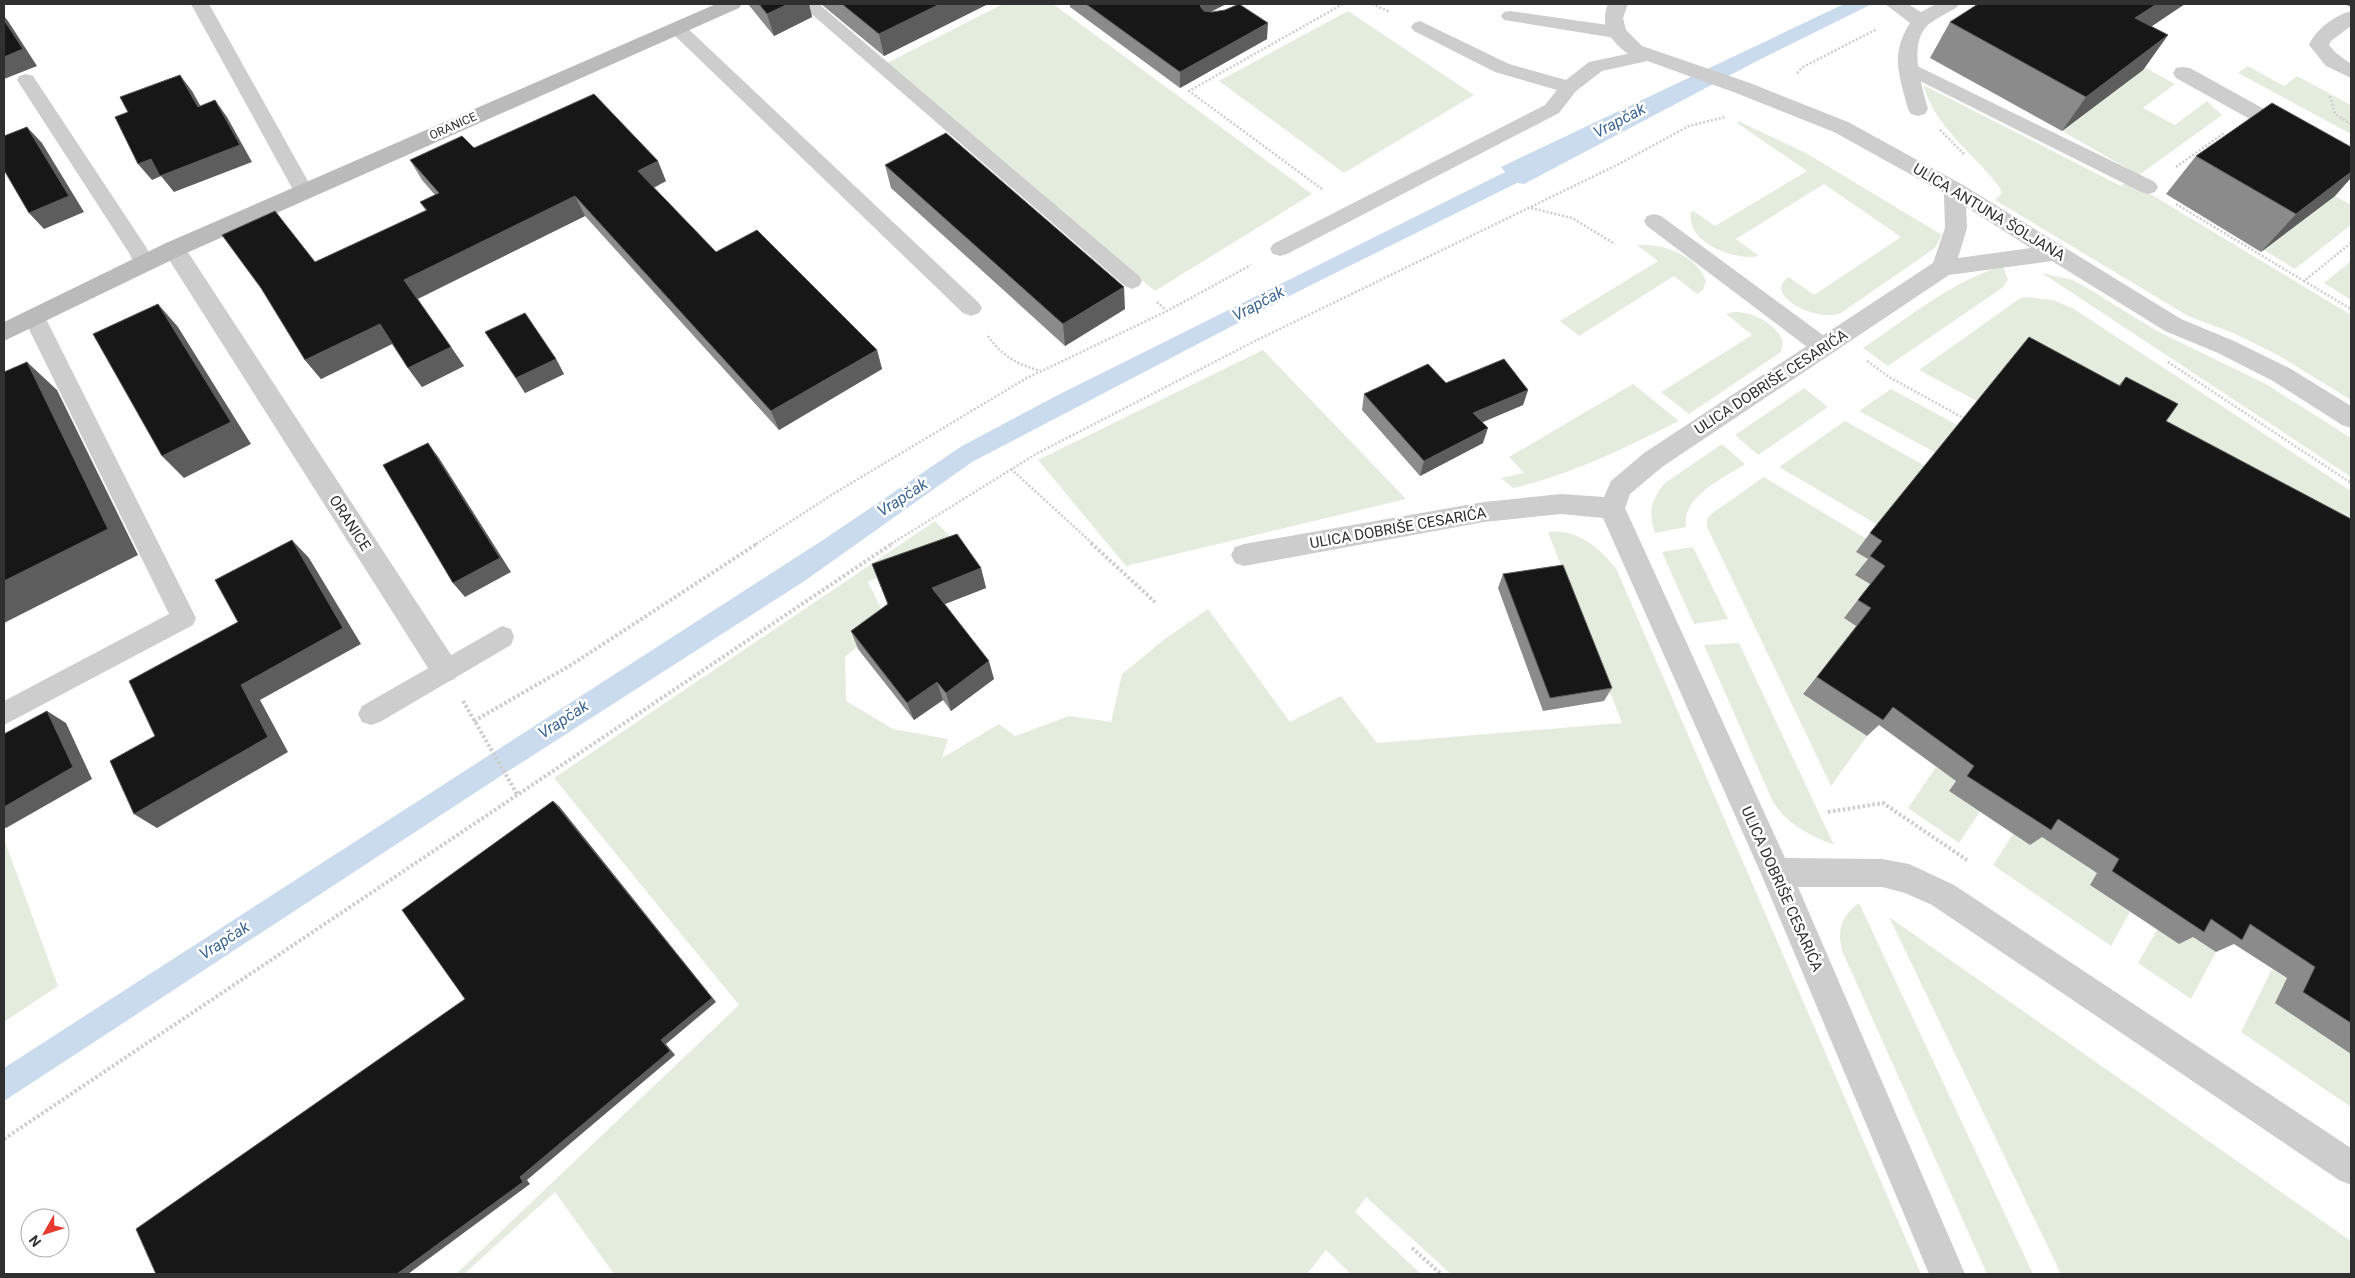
<svg xmlns="http://www.w3.org/2000/svg" width="2355" height="1278" viewBox="0 0 2355 1278" font-family="Roboto,sans-serif">
	<style>
		.green { fill: #e4eddd }
		.water { fill: #cadbed }
		.lines { fill: none; stroke-linecap: round; stroke-linejoin: round }
		.path-far1 { stroke: #cdcdcd; stroke-width: 2.5; stroke-dasharray: 2 2; stroke-linecap: butt }
		.path { stroke: #cdcdcd; stroke-width: 4; stroke-dasharray: 2.5 2.5; stroke-linecap: butt }
		.service { fill: #cdcdcd; fill-rule: evenodd }
		.minor { fill: #cdcdcd; fill-rule: evenodd }
		.secondary { fill: #bababa; fill-rule: evenodd }
		.wall { fill: #8b8b8b }
		.shaded-wall { fill: #5d5d5d }
		.building { fill: #171717; stroke: #5d5d5d }
		.labels { text-anchor: middle; stroke-width: 5; stroke-linejoin: round; paint-order: stroke }
		.far-street-label { font-size: 12px; fill: #303030; stroke: #fff }
		.street-label { font-size: 15px; fill: #303030; stroke: #fff }
		.water-label { font-size: 16px; font-style: italic; fill: #3c6793; stroke: #fff }
	</style>
	<rect width="100%" height="100%" fill="#fff"/>
	<path class="green" d="M1003,4h50l259,190 -157,97 -272,-226z
		M1348,11l126,84 -130,78 -125,-92z
		M2117,52l58,32 -32,24 32,17 32,-24 15,14 -83,60 -77,-44 80,-61 -28,-15z
		M2248,66l36,20 13,-10 54,29v29l-113,-61z
		M1923,85l198,101 8,-5 222,134v85l-73,-45 -45,-22 -45,-17 -193,-116 7,-7 -2,-5c-26,-35 -64,-59 -77,-103z
		M1738,121l68,32 136,82 -7,13 -94,65c-25,10 -80,-19 -52,-36l25,18 87,-58 -77,-53 -88,55 23,17c-24,6 -78,-16 -67,-46l23,16 92,-55 -70,-48z
		M2335,196l16,9v20l-56,44 -31,-19z
		M1637,245c25,-2 60,10 69,36l-3,9 -6,4 -23,-18 -95,60 -19,-15 98,-60z
		M2351,261v39l-27,-17z
		M2003,266l5,14 -6,8 -114,78 -25,-18c44,-29 88,-67 140,-82z
		M2042,273l31,7 16,9 68,42 109,53 85,54v39z
		M2025,297l28,3 21,9 277,182v60l-354,-139 -78,-42 100,-71z
		M1733,312c19,-1 43,11 50,30l-2,10 -92,62 -28,-22 91,-57 -26,-21z
		M1263,350l143,149 -280,67 -88,-106z
		M1633,384l46,37c-54,27 -108,54 -166,67l-12,-10 23,-5 -15,-16z
		M1804,388l24,19 -70,48 -23,-20z
		M1891,389l79,43 -34,21 -77,-42z
		M1845,421l80,45 -47,59 -99,-58z
		M1722,444l23,20c-21,14 -64,33 -59,63l-31,6c-7,-21 -4,-34 10,-50z
		M1764,477l103,62 -11,13 12,7 -12,16 14,9 -26,34 12,8 -53,67 64,43 -36,50 -124,-259v-8l4,-5z
		M935,521l17,18 -84,43 20,40 -43,35 1,44 47,28 55,10 -6,19 57,-34 16,12 54,-20 42,6 11,-48 44,-36 42,-29 82,113 51,-26 36,47 245,-20 -74,-191c29,-4 50,15 68,36l305,706h-470l-85,-77 -11,15 66,62h-70l-25,-24 -19,24h-693l-59,-82 -91,82h-8l283,-269 -185,-227z
		M1693,547l35,72 -34,5 -32,-72z
		M1739,643l95,202c-25,-10 -46,-20 -61,-43l-69,-157z
		M1936,767l20,13 -7,11 31,21 -21,31 -51,-35z
		M2013,834l17,11 8,-11 59,39 -7,12 40,27 -19,34 -118,-81z
		M4,839l54,147 -54,36z
		M1859,903l174,371h-46l-145,-323c-5,-21 -1,-35 17,-48z
		M1889,917l462,324v33h-290z
		M2157,930l28,2 31,20 -25,47 -53,-36z
		M2272,969l15,9 64,76v53l-110,-75z"/>
	<path class="water" d="M1844,4h28l-117,58 -231,122 -7,-1 -214,106 -331,173 -169,120 -310,199 -489,320v-33l819,-528 139,-94 94,-50 449,-224 -4,-5z"/>
	<g class="lines">
		<path class="path-far1" d="M1372,4l18,8
			M1797,73l6,-6 74,-38
			M2330,96l5,18 16,10
			M1940,130l24,24
			M2176,167l48,-34
			M1322,189l-133,-98 154,-87
			M2176,204l128,77
			M1531,208l41,10 43,26
			M2351,243l-47,38 47,28
			M1157,302l10,9
			M988,336c14,20 30,29 53,35
			M1867,361l22,16 78,43
			M2168,362l183,121
			M1011,469l82,75
			M756,544l77,-50 192,-115 142,-68 84,-46
			M891,544l145,-90 219,-113 362,-176 72,-39 36,-9"/>
		<path class="path" d="M1091,543l64,59
			M463,701l54,93
			M474,721l97,-56 187,-122
			M1828,812l55,-9 84,57
			M4,1139l889,-596
			M1412,1248l29,26"/>
		<path class="service" d="M191,4h18l105,188 -3,5 -7,2 -7,-2z
			M800,4h19l320,272 3,5 -3,5 -7,3 -7,-3z
			M1510,11l105,15 6,2 3,4 -3,4 -6,2 -111,-18 -3,-4 3,-4z
			M1420,21l89,43 57,16 23,-18 57,-12 6,2 3,4 -3,4 -50,11 -26,20 -17,22 -272,141 -7,2 -7,-2 -3,-5 3,-5 272,-139 12,-15 -62,-18 -81,-41 -3,-4 3,-4z
			M677,22l6,2 296,279 3,5 -3,5 -8,3 -8,-3 -292,-281 -3,-4 3,-4z
			M1907,61l248,121 3,5 -3,5 -7,2 -7,-2 -241,-121 -2,-4 2,-4z
			M26,74l7,2 113,171 8,17 -3,5 -7,2 -7,-2 -8,-16 -112,-173 2,-4z
			M1654,214l7,2 170,125 3,6 -3,6 -8,2 -8,-2 -168,-127 -3,-5 3,-5z
			M34,309l8,2 3,6 151,301 -3,7 -189,100v-24l165,-87 -146,-297 3,-6z
			M502,626l9,3 3,8 -3,8 -131,77 -9,3 -9,-3 -4,-8 4,-8z"/>
		<path class="minor" d="M1608,4h20l-5,14 3,12 16,16 108,37 98,39 115,63 218,134 53,22 57,28 60,37v22l-9,-3 -69,-44 -55,-28 -53,-22 -113,-70 -103,14 -287,192 -32,27 -5,14 160,350 97,1 27,5 45,21 397,263v37l-12,-5 -407,-275 -27,-12 -23,-6h-84l167,387h-36l-167,-398 -159,-358 -42,-4 -77,8 -240,44 -9,-3 -4,-8 4,-8 9,-3 240,-42 77,-8 43,3 7,-16 33,-28 289,-190 12,-35 -1,-35 -110,-61 -98,-39 -108,-39c-17,-13 -29,-28 -20,-50zM1966,207l65,41 -73,10 9,-30z
			M1885,4h23l13,8 15,-8h23l-3,4c-9,5 -19,10 -27,16 -22,19 -7,62 -1,85l-3,5 -7,2 -7,-2 -3,-5c-9,-34 -18,-55 2,-86z
			M2351,11v15l-20,15 -2,4 7,8 15,11v14l-25,-12 -17,-21c6,-15 26,-30 42,-34z
			M2183,67l7,1 161,89v16l-8,-2 -167,-93 -3,-5 3,-5z
			M174,241l8,2 273,418 4,9 -4,9 -10,3 -10,-3 -269,-424 -3,-6 3,-6z"/>
		<path class="secondary" d="M716,4h26l-3,4 -557,247 -178,86v-19l162,-79z"/>
	</g>
	<path class="wall" d="M748,4h61l3,13 -38,19z
		M821,4h167l-104,52z
		M1070,4h156l-15,8 56,27 -87,49 -110,-81z
		M2344,4h7v3z
		M1950,22l201,4 17,9 -25,35 -81,61 -132,-73z
		M474,148l192,33 -12,7 62,64 161,98 5,19 -103,61 -194,-214 -167,83 46,67 -42,21 -14,-19 -16,-24 -71,35 -16,-19 10,-98 111,-51 -6,-9 15,-7 -13,-15 -12,-20z
		M2196,156l139,40 -74,56 -95,-58z
		M885,165l240,144 -60,37 -174,-158z
		M485,332l71,27 8,15 -39,19z
		M2126,377l40,44 185,98v535l-76,-51 12,-25 -53,-34 -18,8 -23,-15 -14,7 -89,-59 7,-12 -55,-36 -12,8 -81,-54 7,-10 -77,-56 -12,11 -64,-42 53,-68 -12,-8 26,-34 -15,-9 13,-16 -12,-7 14,-19 249,-148z
		M1446,383l82,7 -5,15 -41,17 1,21 -63,33 -58,-66 2,-16z
		M872,564l109,4 5,20 -41,16 49,75 -43,32 -8,-11 -29,20 -56,-71 -7,-18 37,-26z
		M1503,574l109,114 -8,13 -61,10 -45,-123z"/>
	<path class="shaded-wall" d="M788,4h21l3,13 -38,19 -7,-22z
		M940,4h48l-104,52 -5,-22z
		M1202,4h24l-22,11 -4,-9z
		M2157,4h28l-73,49 23,-35z
		M4,16l4,5 29,45 -33,13z
		M1268,23l-1,16 -87,49v-16z
		M2168,35l-25,35 -81,61 24,-34z
		M180,75l12,16 18,32 -12,-16z
		M215,100l12,17 25,45 -78,30 -13,-16 -9,4 -14,-16z
		M27,127l15,16 42,69 -40,17 -15,-16z
		M658,161l8,20 -20,10 -8,-20z
		M2351,172v6l-16,18 -74,56 35,-38z
		M575,196l10,20 -168,83 -13,-19z
		M1124,287l1,22 -60,37 -2,-22z
		M158,304l20,23 73,117 -67,34 -22,-22z
		M380,324l14,19 -73,36 -16,-19z
		M451,347l13,19 -42,21 -14,-19z
		M877,350l5,19 -103,61 -8,-19z
		M556,359l8,15 -39,19 -9,-15z
		M27,362l30,28 81,165 -134,68v-42z
		M1528,390l-5,15 -54,23 4,-15z
		M1488,428l-5,15 -63,33 4,-15z
		M428,443l11,15 72,114 -46,25 -12,-14z
		M292,540l17,18 52,86 -101,56 28,52 -131,76 -23,-14 107,-129z
		M981,568l5,20 -49,19 -5,-19z
		M989,661l5,18 -43,32 -5,-18z
		M937,682l6,18 -29,20 -7,-17z
		M47,711l19,12 26,56 -86,49 -2,-1v-20z
		M553,801l6,5 157,196 -50,42 9,11 -148,125 3,4 -122,90h-11l123,-97 141,-137z"/>
	<path class="building" d="M759,4h29l-21,10z
		M842,4h98l-61,30z
		M1086,4h116l-2,2 4,5 8,1 13,-2 14,-6 29,19 -88,49z
		M1978,4h179l-22,14 33,17 -82,62 -136,-75z
		M4,20l19,29 -19,8z
		M180,75l18,32 17,-7 25,45 -80,31 -9,-17 -13,5 -23,-47 13,-5 -8,-15z
		M594,94l64,67 -20,10 78,81 41,-22 120,120 -106,61 -196,-215 -171,84 47,67 -43,21 -28,-44 -75,36 -44,-72 -39,-53 53,-24 40,51 112,-52 -7,-8 19,-9 -29,-33 52,-24 12,12z
		M2272,103l79,44v25l-55,42 -100,-58z
		M27,127l42,69 -40,17 -25,-43v-34z
		M946,133l178,154 -61,37 -178,-159z
		M158,304l73,118 -69,34 -69,-122z
		M525,313l31,46 -40,19 -31,-46z
		M2029,337l91,49 6,-9 52,27 -12,17 185,98v504l-48,-31 12,-25 -65,-43 -8,16 -31,-21 -7,13 -92,-61 7,-12 -61,-40 -7,11 -84,-54 7,-10 -81,-59 -10,13 -66,-43 54,-69 -13,-8 27,-34 -15,-10 12,-15 -12,-8z
		M1504,359l24,31 -55,23 15,15 -64,33 -60,-67 64,-30 18,19z
		M27,362l81,167 -104,52v-209z
		M428,443l72,115 -47,25 -70,-118z
		M957,534l24,34 -49,20 57,73 -43,32 -9,-11 -30,21 -56,-72 37,-27 -16,-40z
		M292,540l51,88 -102,57 27,52 -134,77 -24,-53 45,-25 -26,-55 109,-59 -23,-42z
		M1563,565l49,123 -62,10 -47,-124z
		M47,711l26,56 -69,40v-73z
		M553,801l159,197 -51,42 9,11 -150,126 3,5 -126,92h-241l-20,-45 329,-230 -63,-89z"/>
	<g class="labels">
		<g class="far-street-label">
			<text transform="translate(453 126) rotate(-24)" y="4">ORANICE</text>
		</g>
		<g class="street-label">
			<text transform="translate(1989 212) rotate(31)" y="5">ULICA ANTUNA ŠOLJANA</text>
			<text transform="translate(1771 382) rotate(-33)" y="5">ULICA DOBRIŠE CESARIĆA</text>
			<text transform="translate(350 523) rotate(57)" y="5">ORANICE</text>
			<text transform="translate(1398 528) rotate(-10)" y="5">ULICA DOBRIŠE CESARIĆA</text>
			<text transform="translate(1782 889) rotate(66)" y="5">ULICA DOBRIŠE CESARIĆA</text>
		</g>
		<g class="water-label">
			<text transform="translate(1619 120) rotate(-28)" y="6">Vrapčak</text>
			<text transform="translate(1258 303) rotate(-28)" y="6">Vrapčak</text>
			<text transform="translate(902 497) rotate(-33)" y="6">Vrapčak</text>
			<text transform="translate(563 719) rotate(-33)" y="6">Vrapčak</text>
			<text transform="translate(224 940) rotate(-33)" y="6">Vrapčak</text>
		</g>
	</g>
	<rect width="2355" height="1278" fill="none" stroke="#303030" stroke-width="10"/>
	<g transform="translate(45 1233) rotate(231)"><circle r="24" fill="#ffffff" stroke="#acacac"/>
	<path d="M0-4L9 19L0 12L-9 19Z" fill="#e73b31"/>
	<text y="-8" font-size="14" font-weight="bold" text-anchor="middle" fill="#303030">N</text>
	</g>
</svg>
